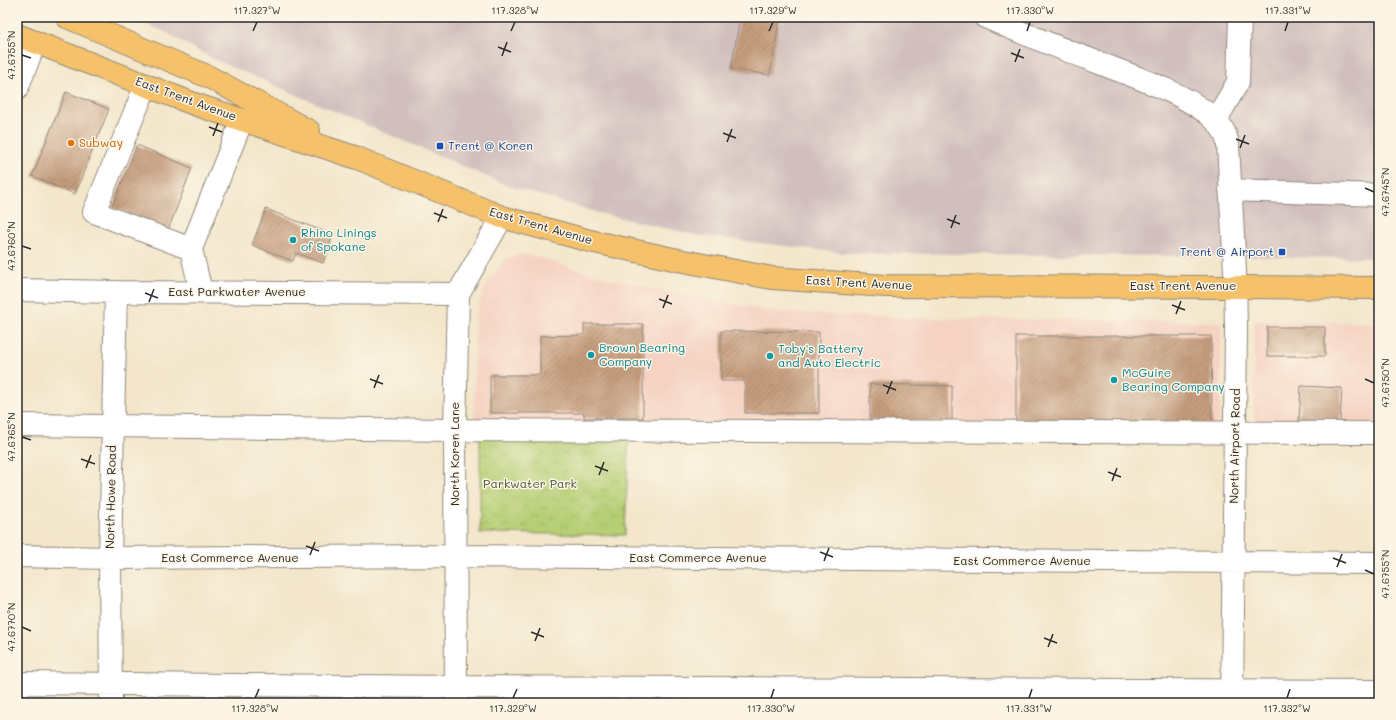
<svg xmlns="http://www.w3.org/2000/svg" width="1396" height="720" viewBox="0 0 1396 720" font-family="Mali,sans-serif">
	<style>
		.built { fill: #f5d2c2 }
		.railway { fill: #d1bfbd }
		.park { fill: url(#park-crowns); stroke: #707d50 }
		.building { fill: url(#building-hatch) }
		.lines { fill: none; stroke-linecap: round; stroke-linejoin: round }
		.minor-casing { stroke: #8f887b; stroke-width: 24 }
		.major-casing { stroke: #8f887b; stroke-width: 24 }
		.minor { stroke: #fff; stroke-width: 22 }
		.major { stroke: #f5c16b; stroke-width: 22 }
		.ticks { fill: none; stroke: #2b2b2b; stroke-width: 1.5 }
		.food-dot { fill: #e8710a; stroke: #fcf5e5; stroke-width: 1.5 }
		.transit-dot { fill: #1a4fb4; stroke: #fcf5e5; stroke-width: 1.5 }
		.culture-dot { fill: #0f9aa8; stroke: #fcf5e5; stroke-width: 1.5 }
		.labels { text-anchor: middle; stroke-width: 3; stroke-linejoin: round; paint-order: stroke }
		.street-label { font-size: 12px; fill: #2b2b2b; stroke: #fcf5e5 }
		.food-label { font-size: 12px; fill: #c56008; stroke: #fcf5e5; text-anchor: start }
		.transit-label { font-size: 12px; fill: #164399; stroke: #fcf5e5; text-anchor: start }
		.culture-label { font-size: 12px; fill: #0d838f; stroke: #fcf5e5; text-anchor: start }
		.park-label { font-size: 12px; fill: #4e543d; stroke: #fcf5e5 }
		.neatline { fill: none; stroke: #2b2b2b; stroke-width: 1.5 }
		.ticks-label { font-size: 10px; text-anchor: middle; fill: #2b2b2b }
	</style>
	<defs>
		<pattern id="park-crowns" width="20" height="18" patternUnits="userSpaceOnUse"><rect width="20" height="18" fill="#b6cf74"/><path d="M2 6a3 3 0 1 1 6 0M12 15a3 3 0 1 1 6 0" fill="none" stroke="#9db265"/></pattern>
		<pattern id="building-hatch" width="6" height="6" patternUnits="userSpaceOnUse"><rect width="6" height="6" fill="#c69d7d"/><path d="M-1 1l2-2M0 6l6-6M5 7l2-2" fill="none" stroke="#a18067"/></pattern>
	</defs>
	<rect width="100%" height="100%" fill="#fcf5e5"/>
	<filter id="ink" filterUnits="userSpaceOnUse"><feTurbulence type="fractalNoise" baseFrequency=".025" numOctaves="2"/><feDisplacementMap in="SourceGraphic" scale="8" xChannelSelector="R" yChannelSelector="G"/><feConvolveMatrix kernelMatrix="1 2 1 2 8 2 1 2 1" color-interpolation-filters="sRGB"/></filter>
	<filter id="wash" filterUnits="userSpaceOnUse"><feTurbulence type="fractalNoise" baseFrequency=".012" numOctaves="4" result="noise"/><feDisplacementMap in="SourceGraphic" scale="16" xChannelSelector="R" yChannelSelector="G"/><feGaussianBlur stdDeviation="0.9" result="paint"/><feColorMatrix in="noise" values="0 0 0 0 0 0 0 0 0 0 0 0 0 0 0 0 0 1.4 0 .05"/><feComposite in="paint" operator="in"/></filter>
	<g filter="url(#wash)">
		<rect width="100%" height="100%" fill="#f3e6cb"/>
		<path class="built" d="M521,254l9,1 76,23 53,12 101,19 39,4 109,5 313,4 -1,104 -746,-6 1,-101 3,-13 8,-20 16,-24 6,-4z
			M1254,321l125,2v105l-125,-1z"/>
		<path class="railway" d="M129,17h1250v241l-537,-5 -146,-18 -97,-22 -93,-28 -295,-127 -46,-26z"/>
		<path class="park" d="M480,434l149,1 -4,100 -145,-2z"/>
		<g id="blocks">
			<path class="building" d="M740,17h40l-10,58 -39,-6z
				M66,92l43,17 -34,85 -43,-18z
				M137,145l55,23 -24,62 -56,-23z
				M266,209l67,26 -10,28 -27,-10 -3,8 -41,-16z
				M584,324h59v94h-59v-5h-94v-38h50v-39l44,-1z
				M1267,327h58v29h-58z
				M721,331l98,1v81h-74v-32h-24z
				M1016,336h195l1,88 -196,-1z
				M870,384l82,2v36l-82,-2z
				M1301,386l41,2 -2,35 -41,-2z"/>
		</g>
	</g>
	<g filter="url(#ink)">
		<use href="#blocks" fill-opacity="0" stroke="#8f887b" stroke-width="1"/>
		<g class="lines">
			<g class="minor-casing">
				<path id="minor" d="M985,17c39,17 77,32 117,47 35,14 74,26 105,49 11,9 19,17 21,32l7,126 1,58 -4,374
					M146,85l-52,127 97,37 51,-129
					M17,89l18,-47
					M1216,120l22,-38 2,-65
					M1230,190l149,5
					M191,249l10,43
					M17,290l99,2 342,2
					M17,425l438,5 924,3
					M17,556l93,2 345,-2 924,7
					M17,683l439,4 923,4
					M111,703l-1,-145 6,-266
					M456,703l-1,-273 3,-136 44,-77"/>
			</g>
			<g class="major-casing">
				<path id="major" d="M67,17l142,60 100,54
					M17,35l177,69 163,54 145,59 88,24 88,19 94,18 114,8 350,1 143,1"/>
			</g>
			<use href="#minor" class="minor"/>
			<use href="#major" class="major"/>
		</g>
	</g>
	<path class="ticks" d="M253,31l4,-9M511,31l4,-9M769,31l4,-9M1027,31l3,-9M1285,31l3,-9M498,47l13,5M1011,53l13,5M22,55l9,3M502,56l5,-14M1015,62l5,-13M209,127l13,5M723,133l13,5M213,136l5,-13M1236,139l13,5M727,142l5,-13M1240,148l5,-13M1365,188l9,4M434,213l13,5M947,219l13,5M438,222l5,-13M951,228l5,-13M22,246l9,3M145,293l13,5M659,299l13,5M149,302l5,-13M1172,305l13,5M663,308l5,-13M1176,314l5,-13M370,379l13,5M1365,379l9,4M883,385l13,5M374,388l5,-13M887,394l5,-13M22,437l9,3M81,459l14,5M595,466l13,5M86,468l5,-13M1108,472l13,5M599,475l5,-13M1112,481l5,-13M306,546l13,5M820,552l13,5M310,555l5,-13M1333,558l13,5M824,561l5,-13M1337,567l5,-13M1365,570l9,4M22,627l9,4M531,632l13,5M1044,638l13,5M535,641l5,-13M1048,647l5,-13M255,698l4,-9M513,698l4,-9M771,698l3,-9M1029,698l3,-9M1287,698l3,-9"/>
	<circle class="food-dot" cx="71" cy="143" r="4"/>
	<g class="transit-dot">
		<rect x="436" y="142" width="8" height="8" rx="2"/>
		<rect x="1278" y="248" width="8" height="8" rx="2"/>
	</g>
	<g class="culture-dot">
		<circle cx="293" cy="240" r="4"/>
		<circle cx="591" cy="355" r="4"/>
		<circle cx="770" cy="356" r="4"/>
		<circle cx="1114" cy="380" r="4"/>
	</g>
	<g class="labels">
		<g class="street-label">
			<text transform="translate(186 99) rotate(20)" y="4">East Trent Avenue</text>
			<text transform="translate(541 226) rotate(16)" y="4">East Trent Avenue</text>
			<text transform="translate(859 283) rotate(3)" y="4">East Trent Avenue</text>
			<text x="1183" y="290">East Trent Avenue</text>
			<text x="237" y="296">East Parkwater Avenue</text>
			<text transform="translate(1235 446) rotate(-89)" y="4">North Airport Road</text>
			<text transform="translate(455 454) rotate(-90)" y="4">North Koren Lane</text>
			<text transform="translate(111 497) rotate(-89)" y="4">North Howe Road</text>
			<text x="230" y="562">East Commerce Avenue</text>
			<text x="698" y="562">East Commerce Avenue</text>
			<text x="1022" y="565">East Commerce Avenue</text>
		</g>
		<g class="food-label">
			<text x="79" y="147">Subway</text>
		</g>
		<g class="transit-label">
			<text x="448" y="150">Trent @ Koren</text>
			<text x="1274" y="256" text-anchor="end">Trent @ Airport</text>
		</g>
		<g class="culture-label">
			<text x="301" y="237">Rhino Linings<tspan x="301" dy="14">of Spokane</tspan></text>
			<text x="599" y="352">Brown Bearing<tspan x="599" dy="14">Company</tspan></text>
			<text x="778" y="353">Toby's Battery<tspan x="778" dy="14">and Auto Electric</tspan></text>
			<text x="1122" y="377">McGuire<tspan x="1122" dy="14">Bearing Company</tspan></text>
		</g>
		<g class="park-label">
			<text x="530" y="488">Parkwater Park</text>
		</g>
	</g>
	<rect width="1396" height="720" fill="none" stroke="#fcf5e5" stroke-width="44"/>
	<rect x="22" y="22" width="1352" height="676" class="neatline"/>
	<g class="ticks-label">
		<text x="257" y="14">117.327°W</text>
		<text x="515" y="14">117.328°W</text>
		<text x="773" y="14">117.329°W</text>
		<text x="1030" y="14">117.330°W</text>
		<text x="1288" y="14">117.331°W</text>
		<text transform="translate(11 55) rotate(-90)" y="4">47.6755°N</text>
		<text transform="translate(1385 192) rotate(-90)" y="4">47.6745°N</text>
		<text transform="translate(11 246) rotate(-90)" y="4">47.6760°N</text>
		<text transform="translate(1385 383) rotate(-90)" y="4">47.6750°N</text>
		<text transform="translate(11 437) rotate(-90)" y="4">47.6765°N</text>
		<text transform="translate(1385 574) rotate(-90)" y="4">47.6755°N</text>
		<text transform="translate(11 627) rotate(-90)" y="4">47.6770°N</text>
		<text x="255" y="712">117.328°W</text>
		<text x="513" y="712">117.329°W</text>
		<text x="771" y="712">117.330°W</text>
		<text x="1029" y="712">117.331°W</text>
		<text x="1287" y="712">117.332°W</text>
	</g>
</svg>
